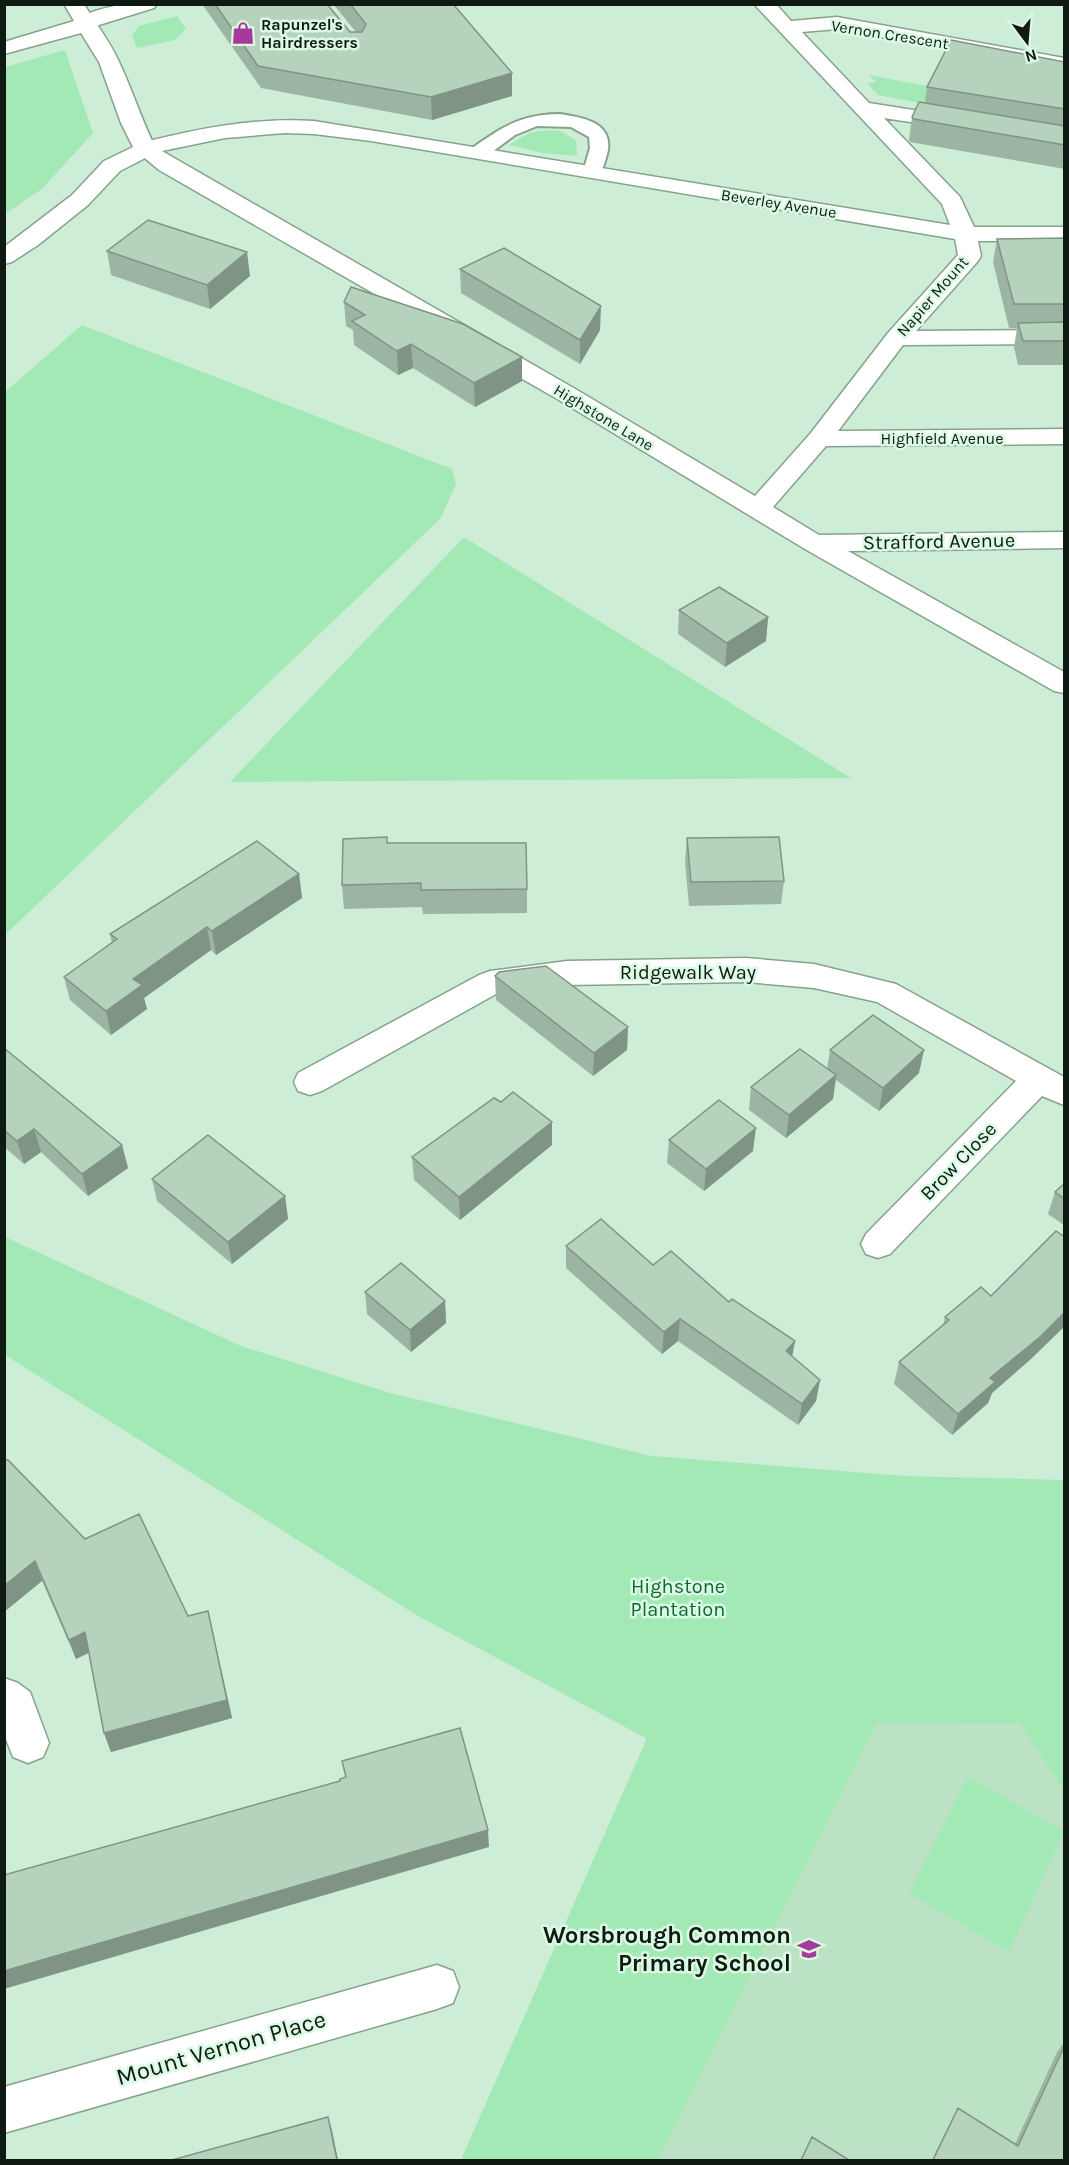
<svg xmlns="http://www.w3.org/2000/svg" width="1069" height="2165" viewBox="0 0 1069 2165" font-family="Karla,sans-serif">
	<style>
		.built { fill: #bce2c6 }
		.green { fill: #a3e9b6 }
		.lines { fill: none; stroke-linecap: round; stroke-linejoin: round }
		.lane-casing { stroke: #86a28d; stroke-width: 4 }
		.street-casing { stroke: #86a28d; stroke-width: 3 }
		.secondary-casing { stroke: #86a28d; stroke-width: 3 }
		.lane { fill: #fff; fill-rule: evenodd }
		.street { fill: #fff; fill-rule: evenodd }
		.secondary { fill: #fff; fill-rule: evenodd }
		.wall { fill: #9cb5a2 }
		.shaded-wall { fill: #7f9484 }
		.building { fill: #b5d3bc; stroke: #7f9484; stroke-width: 1.5 }
		.labels { text-anchor: middle; stroke-width: 5; stroke-linejoin: round; paint-order: stroke }
		.far-poi-label { font-size: 16px; font-weight: bold; fill: #0f1a12; stroke: #dbfae3; text-anchor: start }
		.far-street-label { font-size: 16px; fill: #0f1a12; stroke: #dbfae3 }
		.street-label { font-size: 20px; fill: #0f1a12; stroke: #dbfae3 }
		.park-label { font-size: 20px; fill: #0e6736; stroke: #dbfae3 }
		.near-poi-label { font-size: 24px; font-weight: bold; fill: #0f1a12; stroke: #dbfae3; text-anchor: end }
		.near-street-label { font-size: 24px; fill: #0f1a12; stroke: #dbfae3 }
	</style>
	<rect width="100%" height="100%" fill="#ceedd6"/>
	<path class="built" d="M413,1613l498,65 153,48v434h-603l186,-421z"/>
	<path class="green" d="M177,16l9,13 -11,11 -38,8 -5,-13 7,-9z
		M65,50l28,83 -51,56 -37,25v-147z
		M869,75l195,37v18l-186,-35 -11,-12 9,-1z
		M547,130l13,1 16,9 1,16 -34,-3 -34,-8 20,-12z
		M82,325l370,144 4,15 -15,34 -436,417v-543z
		M464,537l387,241 -621,4z
		M5,1237l236,109 149,47 262,63 253,20 159,4v310l-44,-66 -143,-1 -219,437h-197l186,-422 -234,-125 -408,-258z
		M968,1777l96,54 -55,121 -100,-59z"/>
	<g class="lines">
		<g class="lane-casing">
			<path id="lane" d="M560,114c27,4 57,10 46,44 -2,6 -4,13 -7,18h-14l-2,-4 7,-24 -1,-11 -18,-10 -34,-1 -22,9 -30,22h-14l-2,-4c4,-7 12,-11 18,-15 24,-17 45,-24 73,-24z"/>
		</g>
		<g class="street-casing">
			<path id="street" d="M122,4h35l-3,4 -68,21 -7,-2 -3,-4c8,-12 32,-15 46,-19z
				M754,4h22l15,17 46,-4 227,41v12l-227,-41 -35,3 67,71 95,15 3,5 -3,5 -8,1 -72,-11 76,79 14,30h90v14h-86l3,15 -3,5 -62,70 148,-1v14l-161,1 -65,86 226,-2v15l-238,2 -53,61 46,28 245,-3v16l-216,3 216,121v21l-10,-2 -249,-142 -246,-149 -400,-230 -25,-21 3,-5c58,-15 117,-27 177,-23l636,104 -8,-21zM285,133l29,1 57,7 584,98 3,16 -70,78 -78,101 -55,62 -178,-106 -415,-239 63,-13z
				M746,958l68,6 82,20 168,93v28l-22,-9 -152,158 -12,4 -12,-4 -5,-10 5,-10 150,-153 -139,-79 -63,-14 -68,-6 -179,3 -71,9 -174,97 -12,4 -12,-4 -4,-9 4,-9 181,-98 11,-4 77,-10z
				M4,1678l14,5 12,9 19,51 -6,14 -15,6 -15,-6 -9,-23z
				M437,1965l16,6 6,16 -6,16 -16,6 -433,124v-46z"/>
		</g>
		<g class="secondary-casing">
			<path id="secondary" d="M64,4h20c12,20 27,39 36,60 13,28 22,57 36,85l-3,5 -33,17 -32,34 -50,40 -26,17 -8,2v-17l68,-52 32,-34 29,-14 -12,-24 -22,-61 -18,-29 -77,21v-12l70,-21z"/>
		</g>
		<use href="#lane" class="lane"/>
		<use href="#street" class="street"/>
		<use href="#secondary" class="secondary"/>
	</g>
	<path class="wall" d="M202,4h125l23,28h6l-23,-28h120l59,92 -80,24 -171,-32z
		M1065,62v107l-155,-27 -1,-2 3,-23 13,-14 2,-16z
		M1065,238v127h-47l-4,-18 3,-19h-8l-16,-66 4,-23z
		M107,251l143,25 -40,33 -99,-34z
		M460,269l140,61 -20,34 -119,-71z
		M344,302l178,79 -47,26 -62,-39 -15,7 -44,-30 -1,-15 -7,-4z
		M679,610l89,7 -2,24 -41,26 -47,-33z
		M687,838l97,43 -3,23 -92,2 -4,-44z
		M387,843l140,46v24l-104,1 -1,-7 -78,2 -2,-24z
		M299,874l3,24 -86,57 -5,-5 -67,48 3,11 -36,26 -41,-35 -6,-23 48,-34 -2,-9z
		M495,976l133,51 -1,23 -34,26 -97,-76z
		M4,1048l118,97 6,23 -40,28 -47,-44 -17,12 -20,-17z
		M830,1050l89,23 -40,38 -43,-31 -3,19 -47,39 -37,-28 2,-23 76,-18z
		M501,1102l51,20v23l-92,75 -46,-40 -2,-23z
		M669,1140l84,11 -49,40 -37,-28z
		M152,1179l133,17 3,23 -56,45 -75,-63z
		M1065,1183v43l-17,-12 7,-22z
		M566,1246l87,19 142,76 -3,15 28,24 -4,21 -18,24 -120,-84 -16,13 -96,-86z
		M365,1292l80,9 1,22 -35,29 -44,-38z
		M945,1317l87,41 -40,35 -4,10 -36,32 -58,-51 5,-22 44,-36z
		M4,1459l81,80 103,77 20,-5 24,107 -121,34 -7,-19 -15,-80 -13,6 -34,-78 -38,31z
		M1065,2041v119h-133l16,-33 10,-19 57,36 42,-92z"/>
	<path class="shaded-wall" d="M512,73v23l-80,24 -1,-23z
		M247,252l3,24 -40,33 -3,-24z
		M601,306l-1,24 -20,34v-24z
		M411,344l2,24 -15,7 -1,-24z
		M522,357v24l-47,26 -1,-24z
		M768,617l-2,24 -41,26 2,-24z
		M299,874l3,24 -86,57 -4,-24z
		M207,927l4,23 -67,48 3,11 -36,26 -5,-24 27,-32z
		M628,1027l-1,23 -34,26 1,-23z
		M924,1050l-5,23 -40,38 4,-23z
		M836,1075l-3,24 -47,39 3,-23z
		M552,1122v23l-92,75 -1,-23z
		M756,1128l-3,23 -49,40 2,-22z
		M34,1129l7,23 -17,12 -7,-23z
		M122,1145l6,23 -40,28 -6,-22z
		M285,1196l3,23 -56,45 -4,-22z
		M445,1301l1,22 -35,29 -1,-22z
		M1065,1312v14l-33,32 -40,35 -4,10 -36,32 6,-21 32,-36z
		M680,1319l-2,22 -16,13 2,-22z
		M795,1341l-4,22 -5,-12z
		M820,1380l-4,21 -18,24 4,-21z
		M35,1561l7,20 -38,31v-26z
		M208,1611l24,107 -121,34 -7,-19z
		M85,1632l7,19 -16,8 -7,-19z
		M488,1830l1,17 -485,142v-18z
		M328,2117l4,13 6,30h-1z"/>
	<path class="building" d="M215,4h112l23,28h12l4,-8 -16,-20h103l59,69 -81,24 -173,-31z
		M951,40l114,22v47l-138,-22z
		M919,102l146,24v19l-151,-26 -2,-2z
		M148,220l99,32 -40,33 -100,-34z
		M1065,238v66h-51l-17,-65z
		M504,248l97,58 -21,34 -120,-71z
		M351,287l112,37 59,33 -48,26 -63,-39 -14,7 -45,-30 13,-6 -21,-13z
		M1065,322v19h-42l-5,-18z
		M719,587l49,30 -41,26 -48,-33z
		M387,837v6h139l1,46 -106,1v-7l-79,2 1,-46z
		M779,837l5,44 -93,1 -4,-44z
		M257,841l42,33 -87,57 -5,-4 -74,52 9,6 -36,26 -42,-34 53,-38 -7,-5z
		M546,966l82,61 -34,26 -99,-77 4,-4z
		M873,1015l51,35 -41,38 -53,-38z
		M4,1048l118,97 -40,29 -48,-45 -17,12 -13,-11z
		M800,1049l36,26 -47,40 -38,-28z
		M513,1092l39,30 -93,75 -47,-40 82,-59 7,4z
		M719,1100l37,28 -50,41 -37,-29z
		M208,1135l77,61 -57,46 -76,-63z
		M1065,1183v16l-10,-7z
		M601,1219l52,46 18,-14 58,51 3,-3 63,42 -9,10 34,29 -18,24 -122,-85 -16,13 -98,-86z
		M1056,1231l9,6v75l-25,25 -50,41 5,4 -37,32 -59,-52 50,-42 -4,-3 36,-30 10,9z
		M401,1263l44,38 -35,29 -45,-38z
		M4,1459l4,1 77,79 54,-25 49,102 20,-5 19,89 -123,33 -19,-101 -16,8 -34,-79 -31,25z
		M460,1728l28,102 -484,141v-96l336,-94v-2l6,-2 -4,-16z
		M1065,2045v115h-132l25,-52 60,38z
		M328,2117l9,43h-165z
		M812,2137l37,23h-48z"/>
	<defs>
		<g id="shop-bare" transform="scale(1.8)"><path d="M-5-2.5h2.3a2.7 3.5 0 0 1 5.4 0H5L5.5 6h-11ZM-1.5-2.5h3a1.5 2.3 0 0 0-3 0Z" fill="#a63999" stroke="#dbfae3" stroke-width="2.5" paint-order="stroke"/></g>
		<g id="school-bare" transform="scale(1.8)"><path d="M0-5L7-2L0 1L-7-2ZM-4 1L0 2.5L4 1V4Q0 6-4 4Z" fill="#a63999" stroke="#dbfae3" stroke-width="2.5" paint-order="stroke"/></g>
	</defs>
	<g fill-rule="evenodd">
		<use href="#shop-bare" x="243" y="33"/>
		<use href="#school-bare" x="809" y="1949"/>
	</g>
	<g class="labels">
		<g class="far-poi-label">
			<text x="261" y="30">Rapunzel's<tspan x="261" dy="18">Hairdressers</tspan></text>
		</g>
		<g class="far-street-label">
			<text transform="translate(890 34) rotate(9)" y="6">Vernon Crescent</text>
			<text transform="translate(779 203) rotate(9)" y="6">Beverley Avenue</text>
			<text transform="translate(932 296) rotate(-49)" y="6">Napier Mount</text>
			<text transform="translate(604 417) rotate(31)" y="6">Highstone Lane</text>
			<text x="942" y="444">Highfield Avenue</text>
		</g>
		<g class="street-label">
			<text transform="translate(939 541) rotate(-1)" y="7">Strafford Avenue</text>
			<text x="688" y="979">Ridgewalk Way</text>
			<text transform="translate(958 1161) rotate(-46)" y="7">Brow Close</text>
		</g>
		<g class="park-label">
			<text x="678" y="1593">Highstone<tspan x="678" dy="23">Plantation</tspan></text>
		</g>
		<g class="near-poi-label">
			<text x="791" y="1943">Worsbrough Common<tspan x="791" dy="28">Primary School</tspan></text>
		</g>
		<g class="near-street-label">
			<text transform="translate(221 2048) rotate(-16)" y="8">Mount Vernon Place</text>
		</g>
	</g>
	<rect width="1069" height="2165" fill="none" stroke="#0f1a12" stroke-width="12"/>
	<g transform="translate(1027 42) rotate(164)" stroke="#dbfae3" stroke-width="4.5" paint-order="stroke">
	<path d="M0-4.5L10 22L0 15L-10 22Z" fill="#0f1a12"/>
	<text y="-9" font-size="16" font-weight="bold" text-anchor="middle" fill="#0f1a12">N</text>
	</g>
</svg>
